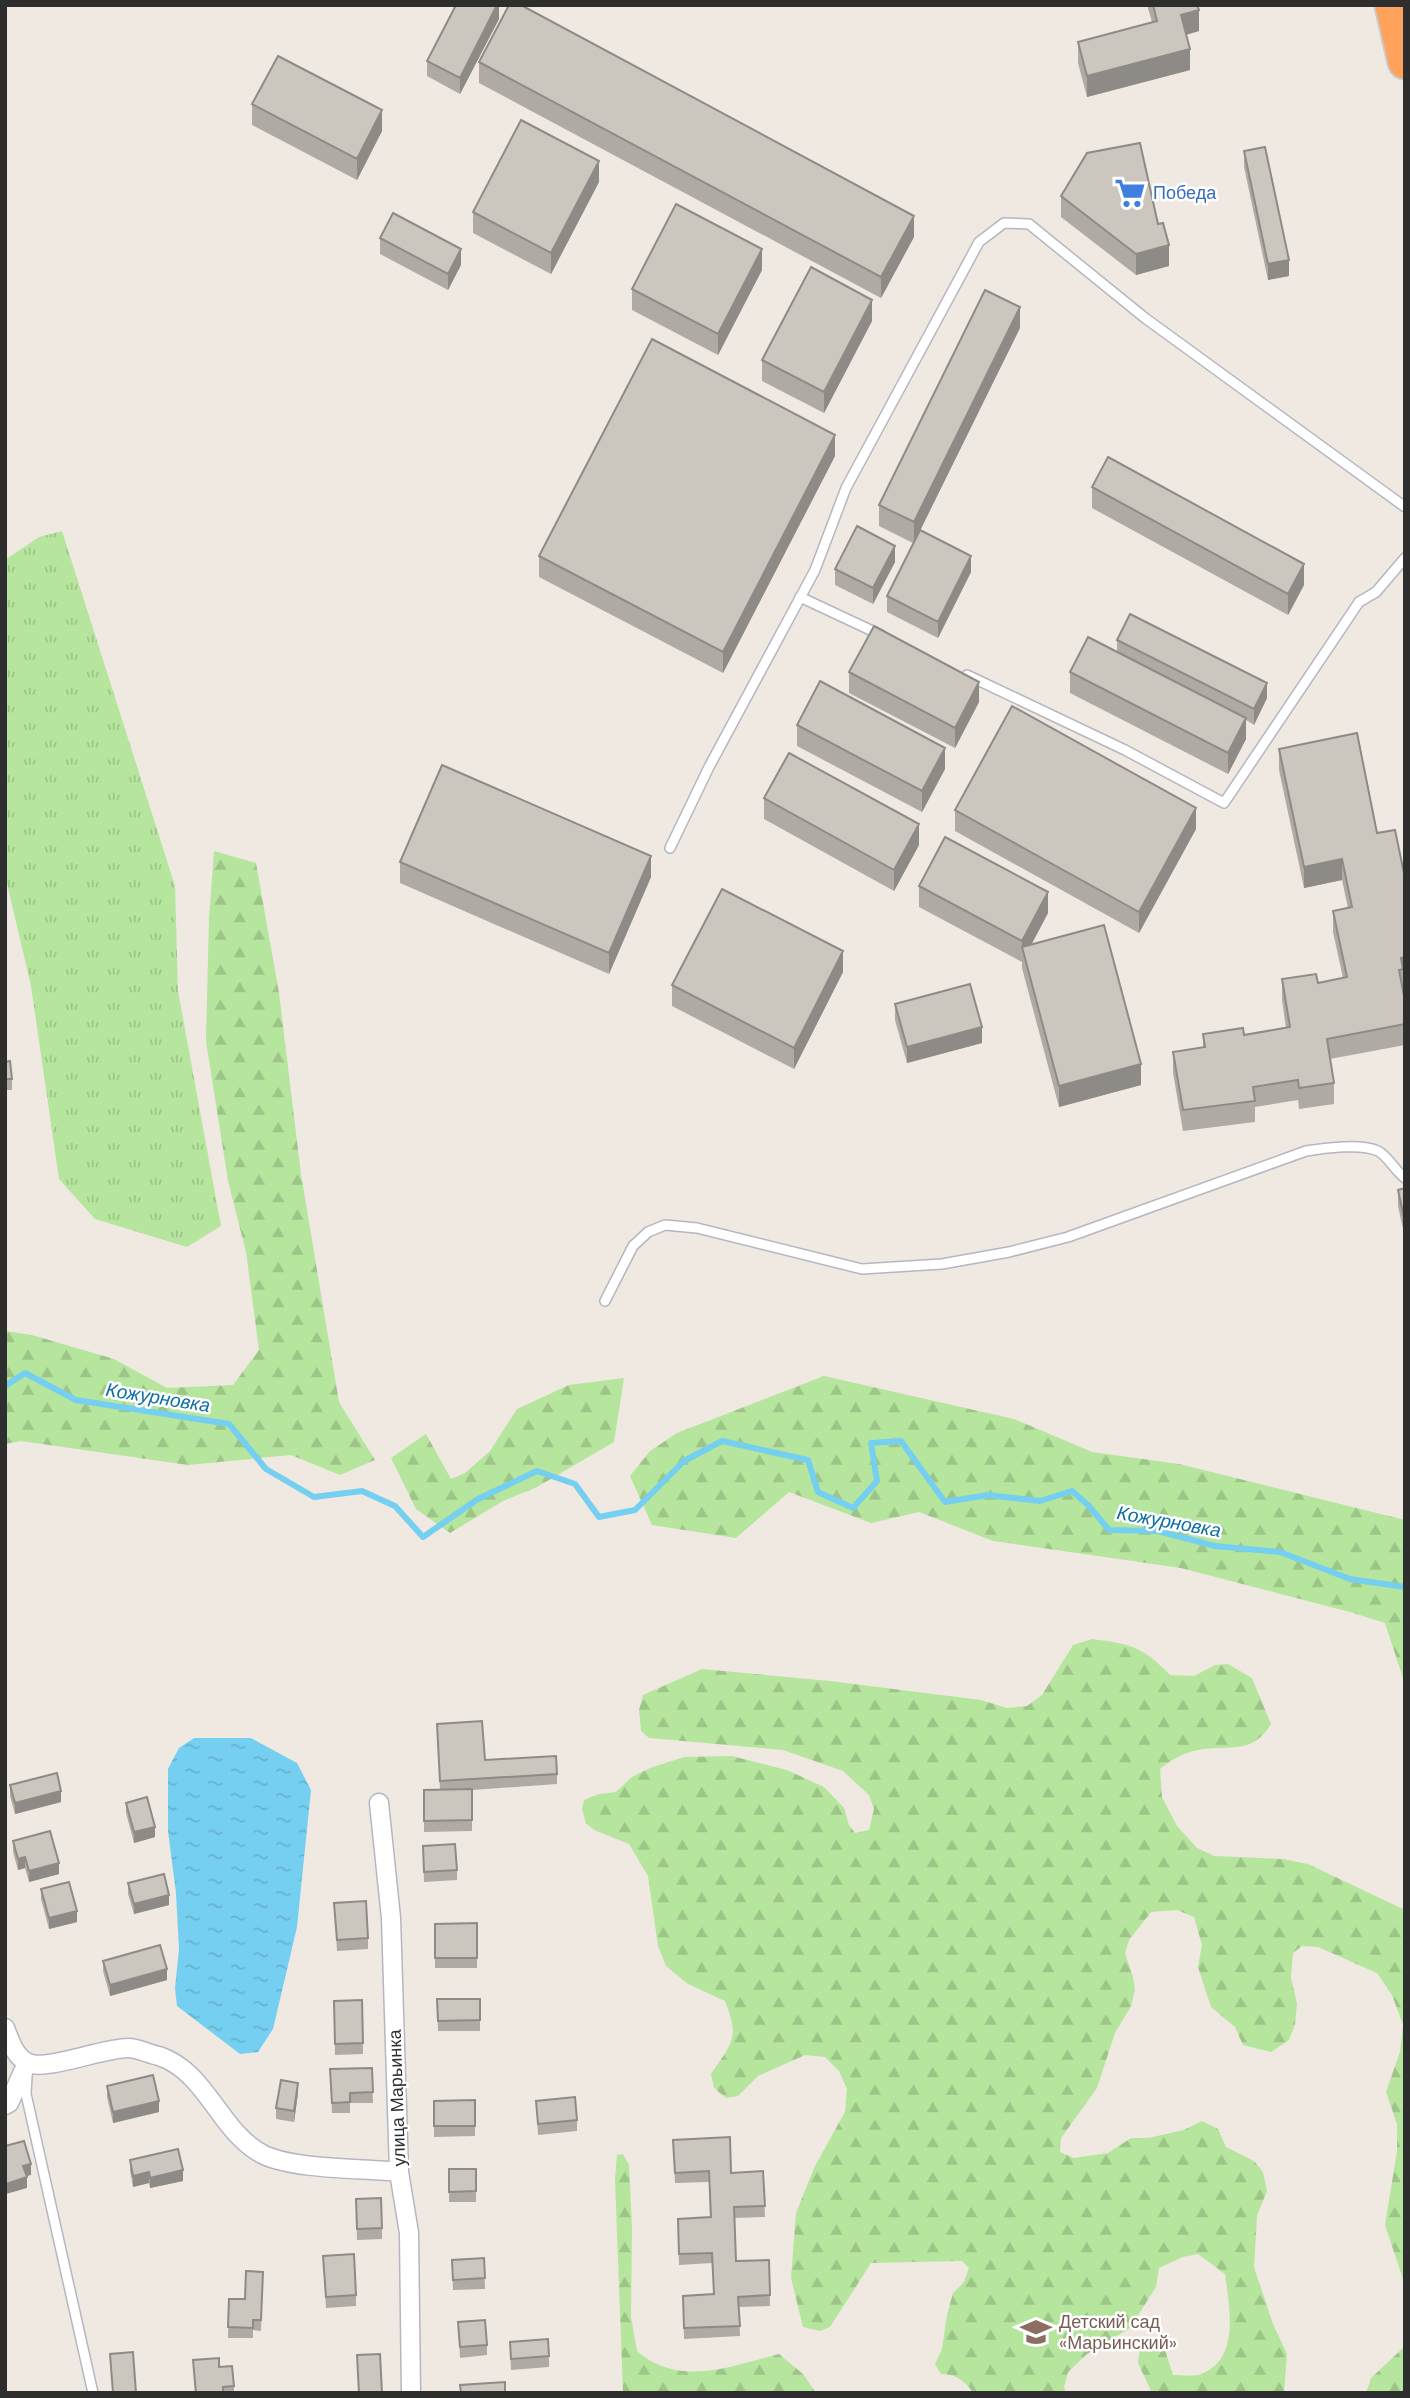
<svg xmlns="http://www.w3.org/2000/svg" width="1410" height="2398" viewBox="0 0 1410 2398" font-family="'DM Sans',sans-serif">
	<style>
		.grass { fill: url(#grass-tufts) }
		.forest { fill: url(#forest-firs) }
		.water { fill: url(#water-ripples) }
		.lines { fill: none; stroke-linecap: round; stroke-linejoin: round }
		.stream { stroke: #75cff0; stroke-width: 6 }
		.lane-casing { stroke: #b4b7c1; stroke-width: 12 }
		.street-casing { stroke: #b4b7c1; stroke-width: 21 }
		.highway-casing { stroke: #c9c9c9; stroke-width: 37 }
		.lane { stroke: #fff; stroke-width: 9 }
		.street { stroke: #fff; stroke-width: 18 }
		.highway { stroke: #ffa35c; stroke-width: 33 }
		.wall { fill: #afaba4 }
		.shaded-wall { fill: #8e8b86 }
		.building { fill: #cbc7bf; stroke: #8e8b86; stroke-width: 2 }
		.labels { text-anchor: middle; stroke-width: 5; stroke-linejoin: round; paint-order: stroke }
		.shop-label { font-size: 18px; fill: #366cbe; stroke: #fff; text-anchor: start }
		.street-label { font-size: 18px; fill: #2e2e2e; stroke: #fff }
		.education-label { font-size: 18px; fill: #785e54; stroke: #fff; text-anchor: start }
		.water-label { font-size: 19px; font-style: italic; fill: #0d6fa3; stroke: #fff }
	</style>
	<defs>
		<pattern id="grass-tufts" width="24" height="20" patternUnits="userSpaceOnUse" patternTransform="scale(1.75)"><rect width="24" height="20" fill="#b6e59e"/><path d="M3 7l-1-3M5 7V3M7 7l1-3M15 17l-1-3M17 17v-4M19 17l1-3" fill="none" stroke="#9dc588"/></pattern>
		<pattern id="forest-firs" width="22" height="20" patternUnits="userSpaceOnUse" patternTransform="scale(1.75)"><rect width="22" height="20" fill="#b6e59e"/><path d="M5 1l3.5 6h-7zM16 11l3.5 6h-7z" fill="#9dc588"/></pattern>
		<pattern id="water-ripples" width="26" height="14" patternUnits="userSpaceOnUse" patternTransform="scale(1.75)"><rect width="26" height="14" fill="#75cff0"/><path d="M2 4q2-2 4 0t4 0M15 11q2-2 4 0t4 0" fill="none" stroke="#66b2ce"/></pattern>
	</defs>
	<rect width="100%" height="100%" fill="#efe9e1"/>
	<path class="grass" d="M62,531l113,355 3,105 43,235 -34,21 -92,-28 -36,-40 -28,-193 -26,-111v-315l34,-23z"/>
	<path class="forest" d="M214,851l42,12 23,130 22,181 38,228 36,58 -35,15 -49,-20 -103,10 -167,-24 -16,3v-113l27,4 82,24 53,29 66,-3 26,-35 -13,-98 -18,-71 -22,-140 3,-122z
		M824,1376l190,43 78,33 87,12 226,56v164l-20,-61 -35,-11 -169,-44 -188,-27 -74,-29 -48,11 -82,-31 -53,46 -84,-13 -22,-49 20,-25 27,-18z
		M624,1378l-10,64 -77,45 -34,14 -53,32 -34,-24 -25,-51 35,-24 25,45 14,-6 25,-22 27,-42 52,-24z
		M1092,1639c39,5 50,7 78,36l24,1 21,-11 13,-1 24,14 19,46c-19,32 -42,20 -73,26 -15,3 -27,10 -38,19l2,28 15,29 20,22 17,8 69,3 25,5 97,46v375l-20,-60 12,-74v-27l-11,-32 14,-40 3,-27 -11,-30 -15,-22 -59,-26 -16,-1 -9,7 -2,24 6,27 -2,20 -6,16 -18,12 -28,-7 -8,-18 -24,-20 -13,-40 4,-22 -8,-28 -17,-7 -26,2 -22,28 -4,13 8,24 2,13 -4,16 -16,27 -18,55 -36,50 -1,14 14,6 34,-5 23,-15h17l36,-8 18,-9 16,8 8,18 28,14 9,11 4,19 -10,25 -3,51 19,57 14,30 -3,39h-132l-14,-30 3,-24 8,-2 16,13 8,25c9,0 21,2 28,-1 40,-15 28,-68 24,-100l-27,-20 -15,3 -24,11 -3,19 -26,41 -43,26 -19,18 -4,15 2,6h-93c-7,-12 -18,-19 -32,-19l-6,-10 7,-15 5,-34 6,-22 11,-11 5,-14 -7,-7 -91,2 -41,64 -10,4 -17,-4 -12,-49 5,-65 19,-47 30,-54 2,-23 -8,-18 -14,-14 -20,-2 -47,21 -20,20 -12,2 -12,-10 -3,-14c21,-31 29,-36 14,-73l-37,-17 -22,-18 -8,-20 -10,-70 -19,-32 -35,-14 -8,-7 -4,-14 2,-9 15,-6 17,-2 16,-15 18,-9 34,-11 48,-1 55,14 37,17 20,21 5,17 6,8 14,-3 5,-21 -5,-14 -26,-24 -60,-21 -134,-12 -8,-7 -2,-21 4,-15 59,-26 128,12 151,19 26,8 20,-2 15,-11 31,-50z
		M623,2154l6,11 3,63 -1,89 6,34c42,37 95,15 142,3l24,20 13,19h-193l-8,-214 2,-24z
		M1405,2346v47h-39l5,-15z"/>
	<path class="water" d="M194,1738h57l46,25 14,27 -14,137 -24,102 -15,23 -18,2 -63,-48 -2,-18 4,-39 -3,-56 -8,-62v-62l11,-21z"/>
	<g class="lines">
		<path class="stream" d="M5,1386l20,-13 51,27 153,24 37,45 48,28 48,-6 33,15 28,31 55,-38 59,-28 38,13 24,33 36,-7 49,-49 38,-20 86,19 10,32 35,16 24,-27 -6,-38 30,-2 44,61 43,-7 52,6 32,-10 16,14 21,25 49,1 57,15 65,6 70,27 55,8"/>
		<g class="lane-casing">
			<path id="lane" d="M800,597l81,38
				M967,675l158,75 99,53 135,-201 17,-10 29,-34
				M670,848l39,-81 106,-197 31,-82 133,-246 25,-19 25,1 116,94 260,189
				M605,1301l28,-55 15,-14 17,-7 32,3 165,41 80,-5 67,-12 59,-15 238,-86c17,-3 56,-8 72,0 10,5 17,20 27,27
				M27,2076l-1,18 67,299"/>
		</g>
		<g class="street-casing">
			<path id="street" d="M379,1803l12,115 8,254 10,61 2,160
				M5,2028c5,13 10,29 23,35 19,8 75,-15 100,-15 10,0 21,6 31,8 48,16 60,75 103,98 32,16 99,14 137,18
				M5,2105l4,-2 18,-40"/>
		</g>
		<g class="highway-casing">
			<path id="highway" d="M1392,5l13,57"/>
		</g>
		<use href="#lane" class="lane"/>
		<use href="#street" class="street"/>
		<use href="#highway" class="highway"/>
	</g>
	<path class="wall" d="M499,5v14l-39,75 -33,-18v-15z
		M1147,5h50l2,26 -13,4 4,35 -103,27 -9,-34v-21l74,-20z
		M479,62l435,175 -33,61 -402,-215z
		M252,104l130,27 -25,49 -105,-55z
		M1244,151l45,125 -21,4 -24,-113z
		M599,182l-48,92 -78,-41v-21z
		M1061,196l97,28 11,42 -33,9 -75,-58z
		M380,238l81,27 -13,25 -68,-36z
		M762,270l-44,85 -86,-45v-21z
		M872,321l-48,92 -62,-32v-21z
		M1020,328l-100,202 51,42 -33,66 -51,-26v-16l26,-53 -34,-17v-21z
		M835,456l-112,217 -184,-96v-21z
		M1092,487l212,98 -16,30 -196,-107z
		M895,562l-22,42 -38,-19v-16z
		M1117,640l150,58 -13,27 -8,-5v19l-18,35 -158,-81v-21l47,-20z
		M849,672l130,30 -24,46 -106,-55z
		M797,725l148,44 -23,43 -125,-66z
		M1279,749l98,84 28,45 -2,112 2,11v44l-75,14 4,24v21l-35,5 -1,-9 -43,7v15l-72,9 -10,-58v-21l30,-5v-13l41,1 42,-7 -4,-28v-21l36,4 25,-5 -10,-46v-21l15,-3 -6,-28 -38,8 -25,-118z
		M764,798l155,47 -25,46 -130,-72z
		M955,810l241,19 -57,104 -184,-102z
		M400,862l251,15 -42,97 -209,-91z
		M919,886l129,27 -17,31 110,141 -82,22 -37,-139v-6l-103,-55z
		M843,972l-49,97 -122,-63v-21z
		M895,1004l87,39 -75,20 -12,-43z
		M5,1062l7,17v11h-7z
		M1405,1188v50l-7,-32v-16z
		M437,1724l48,36 72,14v10l-85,6v41l-48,1v-42h16z
		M10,1785l51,17 -46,12 -5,-18z
		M126,1803l29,34 -21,6 -8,-30z
		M13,1841l46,33 -30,8 -4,-14 -7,2 -5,-18z
		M423,1846l34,24v10l-33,2z
		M128,1883l41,22 -35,9 -6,-20z
		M41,1889l36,33 -28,7 -8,-30z
		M334,1903l34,35v11l-31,2z
		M477,1923v45h-42v-44z
		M103,1961l64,19 -57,16 -7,-25z
		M437,1999h43v32h-42z
		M362,2000l1,54 -28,1 -1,-54z
		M372,2068l1,35h-23v10h-18l-2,-44z
		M107,2086l52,26 -46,11 -6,-26z
		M298,2093l-4,29 -18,-3v-11z
		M475,2100v36l-41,1v-36z
		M536,2101l41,19v11l-39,4z
		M673,2140l58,33 32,-2 2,46 -31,1 2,43 33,-1 1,46 -31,1 1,29 -56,3 -1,-43 31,-2 -2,-31 -33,2 -1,-36 32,-12 -1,-35 -34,1z
		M130,2160l53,21 -33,7 -1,-5 -16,4 -3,-16z
		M449,2169h27v33h-27z
		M356,2199l26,29v11l-25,1z
		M323,2256l33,39v11l-30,2z
		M484,2258l1,31 -32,1 -1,-30z
		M263,2272l-2,59 -8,-1v8h-25l1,-39h16z
		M458,2322l29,23v10l-27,3z
		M510,2342l39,14v11l-38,3z
		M193,2360l26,7 15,19v7h-39z"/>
	<path class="shaded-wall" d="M497,5h2v14l-39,75v-16z
		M1199,10v21l-18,5v-21z
		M1190,49v21l-103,27v-21z
		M382,110v21l-25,49v-21z
		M599,161v21l-48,92v-21z
		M914,216v21l-33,61v-21z
		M1169,245v21l-33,9v-21z
		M461,249v16l-13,25v-16z
		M762,249v21l-44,85v-21z
		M1289,260v16l-21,4v-16z
		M872,300v21l-48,92v-21z
		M1020,307v21l-106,215v-21z
		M835,435v21l-112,217v-21z
		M895,546v16l-22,42v-16z
		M971,556v16l-33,66v-16z
		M1304,564v21l-16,30v-21z
		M979,682v20l-24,46v-20z
		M1267,683v15l-13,27v-16z
		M1246,718v21l-18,35v-21z
		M945,748v21l-23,43v-21z
		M1196,808v21l-57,104v-21z
		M919,824v21l-25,46v-21z
		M651,856v21l-42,97v-21z
		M1342,859v21l-38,8v-21z
		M1048,892v21l-23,44 -3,-10v-6z
		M843,951v21l-49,97v-21z
		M1405,957v21l-2,1v-10l-2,-11z
		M982,1027v16l-75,20v-16z
		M1141,1064v21l-82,22v-21z
		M61,1791v11l-46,12v-11z
		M155,1827v10l-21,6v-11z
		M25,1857v11l-7,2v-11z
		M59,1863v11l-30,8v-11z
		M169,1895v10l-35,9v-10z
		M77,1911v11l-28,7v-11z
		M167,1969v11l-57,16v-11z
		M298,2083v10l-4,29v-11z
		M159,2101v11l-46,11v-11z
		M31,2164v11l-8,2v-11z
		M183,2170v11l-33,7v-10z
		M149,2172v11l-16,4v-11z
		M27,2177v11l-21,6v-10z
		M7,2237v11l-2,1v-11z"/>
	<path class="building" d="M456,5h41l-37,73 -33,-17z
		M509,5h12l393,211 -33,61 -402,-215z
		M1153,5h44l2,5 -18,5 9,34 -103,27 -9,-34 79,-21z
		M278,56l104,54 -25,49 -105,-55z
		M521,120l78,41 -48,92 -78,-41z
		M1140,143l18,81 5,-1 6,22 -33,9 -75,-58 26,-43z
		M1265,147l24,113 -21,4 -24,-113z
		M676,204l86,45 -44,85 -86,-45z
		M393,213l68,36 -13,25 -68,-36z
		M811,267l61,33 -48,92 -62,-32z
		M985,290l35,17 -106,215 -35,-17z
		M652,339l183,96 -112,217 -184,-96z
		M1108,457l196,107 -16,30 -196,-107z
		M857,526l38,20 -22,42 -38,-19z
		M920,530l51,26 -33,66 -51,-26z
		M1130,614l137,69 -13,26 -137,-69z
		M874,626l105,56 -24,46 -106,-56z
		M1088,637l158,81 -18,35 -158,-81z
		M820,681l125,67 -23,43 -125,-66z
		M1012,706l184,102 -57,104 -184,-102z
		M1357,733l20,100 18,-3 10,48v79l-4,1 2,11 -4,1 6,31v23l-78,15 7,44 -35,5 -1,-8 -45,7 2,14 -72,9 -10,-58 32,-5 -2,-13 40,-6 1,7 46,-8 -8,-48 34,-5 2,9 29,-6 -14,-66 19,-4 -10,-48 -38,8 -25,-118z
		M789,753l130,71 -25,46 -130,-72z
		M442,765l209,91 -42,97 -209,-91z
		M945,837l103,55 -26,49 -103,-55z
		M722,889l121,62 -49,97 -122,-63z
		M1104,925l37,139 -82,22 -37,-139z
		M970,984l12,43 -75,20 -12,-43z
		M10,1061l2,18h-7v-17z
		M1405,1188v34l-7,-32z
		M482,1721l3,39 71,-4 1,18 -117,7 -3,-57z
		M57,1773l4,18 -46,12 -5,-18z
		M472,1789v31l-48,1v-31z
		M147,1797l8,30 -21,5 -8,-29z
		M50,1831l9,32 -30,8 -4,-14 -7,2 -5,-18z
		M455,1844l2,26 -33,2 -1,-26z
		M164,1874l5,21 -35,9 -6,-21z
		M69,1882l8,29 -28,7 -8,-29z
		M366,1901l2,37 -31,2 -3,-37z
		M477,1923v35h-42v-34z
		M160,1945l7,24 -57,16 -7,-24z
		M437,1999h43v21l-42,1z
		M362,2000l1,43 -28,1 -1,-43z
		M372,2068l1,24 -23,1v9l-18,1 -2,-34z
		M153,2075l6,26 -46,11 -6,-26z
		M281,2080l17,3 -4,28 -18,-3z
		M575,2097l2,23 -39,4 -2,-23z
		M475,2100v26h-41v-25z
		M730,2137l1,36 32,-2 2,35 -31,1 2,54 33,-1 1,35 -32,2 2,29 -56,2 -1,-32 31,-2 -2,-41 -33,1 -1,-35 33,-2 -2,-46 -34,2 -2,-33z
		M24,2141l7,23 -8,2 4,11 -21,7 -1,-38z
		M178,2149l5,21 -33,8 -1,-6 -16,4 -3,-16z
		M449,2169h27v22l-27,1z
		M381,2198l1,30 -25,1 -1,-30z
		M354,2254l2,41 -30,2 -3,-41z
		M484,2258l1,20 -32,2 -1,-20z
		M246,2271l17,1 -2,48h-8v8l-25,-1 1,-28h16z
		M485,2320l2,25 -27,2 -2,-25z
		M548,2339l1,17 -38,3 -1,-17z
		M133,2352l3,41h-23l-3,-39z
		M380,2354l2,39h-23l-2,-38z
		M219,2358v9l13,-1 2,20 -11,1v6h-27l-3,-33z
		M505,2382v11h-44l-1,-8z"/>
	<defs>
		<g id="supermarket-bare" transform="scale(2.415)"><path d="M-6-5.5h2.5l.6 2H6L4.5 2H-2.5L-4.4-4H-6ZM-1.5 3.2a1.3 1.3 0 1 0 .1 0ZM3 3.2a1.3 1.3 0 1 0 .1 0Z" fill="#3f7fe0" stroke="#fff" stroke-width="2.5" paint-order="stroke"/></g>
		<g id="school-bare" transform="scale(2.415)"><path d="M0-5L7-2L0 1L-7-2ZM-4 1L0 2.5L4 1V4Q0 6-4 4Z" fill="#8d6e63" stroke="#fff" stroke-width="2.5" paint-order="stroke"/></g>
	</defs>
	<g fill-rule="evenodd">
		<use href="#supermarket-bare" x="1130" y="193"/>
		<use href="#school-bare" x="1036" y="2332"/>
	</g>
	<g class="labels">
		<g class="shop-label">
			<text x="1153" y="199">Победа</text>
		</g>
		<g class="street-label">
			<text transform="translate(397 2098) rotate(-92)" y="6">улица Марьинка</text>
		</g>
		<g class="education-label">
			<text x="1059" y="2328">Детский сад<tspan x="1059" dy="21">«Марьинский»</tspan></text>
		</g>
		<g class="water-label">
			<text transform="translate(158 1397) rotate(9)" y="7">Кожурновка</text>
			<text transform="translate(1169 1521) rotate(10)" y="7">Кожурновка</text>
		</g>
	</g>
	<rect width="1410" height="2398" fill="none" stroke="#2e2e2e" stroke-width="14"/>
</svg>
